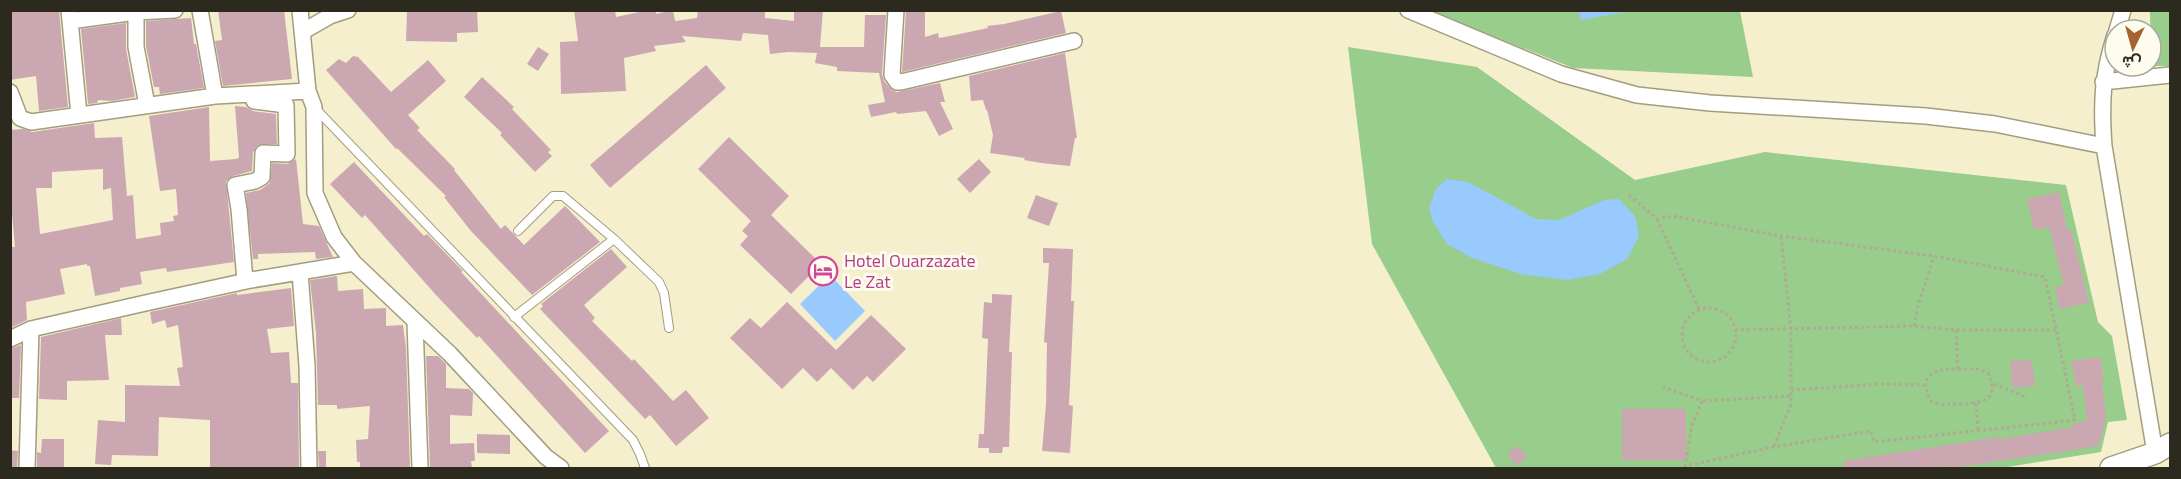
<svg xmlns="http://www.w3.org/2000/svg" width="2181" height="479" viewBox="0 0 2181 479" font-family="'Titillium Web',Vazirmatn,sans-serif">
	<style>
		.green { fill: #98cd8c }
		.water { fill: #98cafe }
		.building { fill: #cba8b1; fill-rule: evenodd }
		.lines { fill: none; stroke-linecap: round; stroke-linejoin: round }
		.lane-casing { stroke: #a39d7f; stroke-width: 10 }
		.street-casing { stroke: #a39d7f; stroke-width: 18 }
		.secondary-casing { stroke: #a39d7f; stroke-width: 24 }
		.path { stroke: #afaa91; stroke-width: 3; stroke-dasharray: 3 3; stroke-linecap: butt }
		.lane { stroke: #fff; stroke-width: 8 }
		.street { stroke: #fff; stroke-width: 15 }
		.secondary { stroke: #fff; stroke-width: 21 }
		.labels { text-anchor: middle; stroke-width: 6; stroke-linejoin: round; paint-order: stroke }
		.hotel-label { font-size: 18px; fill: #b23c85; stroke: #fefcef; text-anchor: start }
	</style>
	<rect width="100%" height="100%" fill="#f5efce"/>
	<path class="green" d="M1431,11h309l13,66 -180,-9z
		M2150,11h20v55h-19z
		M1348,47l129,20 158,113 130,-28 301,33 32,137 14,14 15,84 -19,2 -7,30 -100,16h-505l-124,-224z"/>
	<path class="water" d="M1579,11v-1l52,1 -50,9z
		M1447,179l21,3 68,37 23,1 45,-20 15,-1 16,17 4,20 -12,23 -27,15 -33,6 -46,-6 -49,-16 -25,-14 -14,-22 -4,-14 7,-19z
		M830,275l35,36 -30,30 -35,-37z"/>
	<path class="building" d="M10,10h49l9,97 -29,4 -3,-35 -26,4z
		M218,10h66l8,69 -69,7 -8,-45 7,-1z
		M407,10h70l1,22 -21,1v9l-51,-1z
		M574,10h41l1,7 33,-7h7v4l17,-4 2,11 22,-3 1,-8h67v8l29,3v-11h29l-3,37h44l1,-32h21l-4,59 2,7 8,9 5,2 43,-9 5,19h-5l13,27 -14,7 -13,-25 -29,3 -1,-2 -25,5 -3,-12 17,-3 -6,-29 -42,-2v-4l-22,-4 2,-10 -29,-1 -18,2 -2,-19 -25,-2 -2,8 -59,-5 4,6 -32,4 2,5 -32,7 2,33 -65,3 -1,-52 18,-1z
		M906,10h19v27l13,-4 1,5 16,-3 33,-7 -1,-2 17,-2 57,-13 5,22 -164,39z
		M191,18l3,26h2l8,44 -44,6 -1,-7h-5l-8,-41v-25z
		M126,23v26l9,48 -23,4 -14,-1 -1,3 -9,1 -7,-75z
		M538,47l11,7 -11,17 -11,-7z
		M1065,53l12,85h-2l-5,28 -29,-3 -17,-3 1,-2 -35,-5 3,-18 -6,-25h-1l-3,-10 -12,1 -2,-25z
		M353,56l5,1 33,35 37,-32 18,21 -38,34 12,13 -3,2 38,39 -1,1 47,59 4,-4 19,20 41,-39 35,36 -68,53 -61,-64 -27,-34 2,-1 -49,-48 -1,1 -70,-79 13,-11 7,4z
		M706,65l20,23 -116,100 -20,-23z
		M482,77l32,30 -2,2 39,41 -3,2 4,4 -17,16 -35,-37 2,-2 -38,-36z
		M235,106l11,1 7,4 23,3 1,30 -19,1 -5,7 -1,19 -19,5 -7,5 8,81 -67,10 -1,-4 -26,4 2,12 -22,4v3l-25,5 -5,-30h-3v-2l-27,5 5,25 -39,8 1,18 -17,8v-81h5l-5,-56v-61l13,-1 9,3 62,-9 1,15 27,-1 5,59 6,-1 3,44 25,-4 -1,-12 14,-2 -1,-5 5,-1 -2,-26 -16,2 -11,-75 60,-9 1,54 26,-2 3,-1zM103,169v21l8,-2 2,32 -73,14 -4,-46h16v-16z
		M729,137l60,59 -18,19 50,49 -30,30 -51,-49 8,-9 -6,-5 9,-10 -53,-52z
		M296,159l7,65 16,2 14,31 -17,2 -1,-7 -57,2v5h-5l-7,-66 14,-3 10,-7 2,-20 15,1z
		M979,159l12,13 -21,21 -13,-14z
		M354,162l70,74 3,-2 29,30 7,7 -2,1 148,159 -24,22 -106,-117 -2,2 -41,-43 -71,-80 -3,3 -32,-34z
		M2059,192l8,38 4,-1 18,74 -30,6 -4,-22 9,-2 -15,-58 -15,3 -7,-31z
		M1036,195l22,8 -9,23 -22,-8z
		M1043,248l30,1 -2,52h3l-5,104 4,1 -3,47 -28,-2 4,-47 1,-61 -3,-1 5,-79h-6z
		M611,249l16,18 -43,38 11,13 -3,3 40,40 2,-2 39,42 13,-11 23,28 -33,28 -26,-31 -5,4 -105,-110 3,-3 -2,-2z
		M337,276l1,15 25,-2 1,20 22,-1v18l17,-1 3,23 4,120h-50v-6h-3l-1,-22 12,-1 2,-33 -33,3v-4h-19l-2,-72 -6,-53z
		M291,288l3,38 -27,3 4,24 18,-1 2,31h7l1,85h-89v-48l-51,-3 -1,39 -46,-1 -1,10 -16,-1 3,-44 27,2v-37l55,1 -3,-18 6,-1 -5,-42 -11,3 -2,-8 -13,4 -2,-12 87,-19v2z
		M992,294l20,1 -3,57h3l-3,95h-6l-1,6h-13v-5h-11l1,-14h5l4,-95 -6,-1 2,-36 8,1z
		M787,302l49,48 35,-35 35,34 -33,33 -6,-6 -14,14 -22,-22 -14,14 -14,-14 -21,21 -52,-51 20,-20 11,10z
		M121,318l1,17h-17l4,45 -42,1v19l-28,-1 2,-62z
		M21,345l-2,53h-9v-49z
		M426,356h12l8,8v24l23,1 4,4 -1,23 -22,-1v29l24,-1 1,18h-4l1,7h-42z
		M2100,357l4,24 -2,1 4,35 -7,29 -148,22 -1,-2 -14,2h-92v-7l155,-24v2l75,-12v-4l13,-2 -4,-36 -7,1 -5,-25z
		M2032,360l3,26 -23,2 -2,-27z
		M1622,409h64v51h-64z
		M477,434l33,1v19l-33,-1z
		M42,439h22v29h-27v-16l4,1z
		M1519,446l8,12 -11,8 -9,-13z
		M10,450l8,1 -1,17h-7z
		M318,451h8v17h-7z"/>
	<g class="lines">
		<g class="lane-casing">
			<path id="lane" d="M315,108l318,332 7,14 5,14
				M518,231l35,-35h10l51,43 45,43 5,11 5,35
				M514,317l100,-78"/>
		</g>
		<g class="street-casing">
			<path id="street" d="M69,10l10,105
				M136,10v37l11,58
				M200,10l15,86
				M300,10l8,81 6,16 1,86 19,44 20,26 96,91 96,103 15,11
				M896,10l-4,65 5,7h4l173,-41
				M1408,10l153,64 76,21 73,8 216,13 69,8 109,22 51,307
				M70,21l66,-9 39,-2
				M2117,30l6,-20
				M302,32l28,-16 18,-6
				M2103,82l67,-7
				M10,92l10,26 11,4 184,-26 93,-5
				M2104,146c-3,-41 -2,-71 11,-111
				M300,272l7,94 2,102
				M245,281l-6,-72 -4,-24 20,-4 7,-4 1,-24 24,1 -1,-49 -32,-4
				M415,322l5,146
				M10,339l21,-10 119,-27 101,-22 103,-17
				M27,468l4,-139"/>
		</g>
		<g class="secondary-casing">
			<path id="secondary" d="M2111,468l44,-15 15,-9"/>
		</g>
		<path class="path" d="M1629,195l28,24 16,-3 108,20 153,20 111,21 30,143 -201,22 -3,-11 -98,16 -88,19 7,-41 10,-24 -39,-14
			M1657,219l42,90
			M1682 335a27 27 0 1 1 54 0a27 27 0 1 1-54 0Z
			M1914,326l3,-17 17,-53
			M1735,330l179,-4 42,4h101
			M1956,330l2,39
			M1958,369h19l11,4c12,25 -3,30 -26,31 -12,0 -22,2 -33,-4l-4,-18c10,-14 17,-12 33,-13z
			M1994,384l32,13
			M1791,390l91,-6 44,1
			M1703,401l88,-5
			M1976,403l2,28
			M1774,446l17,-42v-74l-10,-94"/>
		<use href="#lane" class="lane"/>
		<use href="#street" class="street"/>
		<use href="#secondary" class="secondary"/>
	</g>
	<defs>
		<g id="hotel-ring" transform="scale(1.5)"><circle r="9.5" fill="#fefcef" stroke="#d1479c" stroke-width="1.5"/><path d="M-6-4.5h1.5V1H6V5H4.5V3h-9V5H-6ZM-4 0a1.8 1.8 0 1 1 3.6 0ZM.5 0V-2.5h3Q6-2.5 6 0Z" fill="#d1479c"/></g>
	</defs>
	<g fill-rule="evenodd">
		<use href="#hotel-ring" x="823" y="271"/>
	</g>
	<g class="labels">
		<g class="hotel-label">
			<text x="844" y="267">Hotel Ouarzazate<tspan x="844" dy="21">Le Zat</tspan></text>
		</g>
	</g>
	<rect width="2181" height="479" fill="none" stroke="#2c2a1e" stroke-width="24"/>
	<g transform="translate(2133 48) rotate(185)"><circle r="28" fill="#fefcef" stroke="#aaa89b" stroke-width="1.5"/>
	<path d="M0-4.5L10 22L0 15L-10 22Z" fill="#a5632f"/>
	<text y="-9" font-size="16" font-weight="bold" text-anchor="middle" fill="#2c2a1e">ش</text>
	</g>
</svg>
